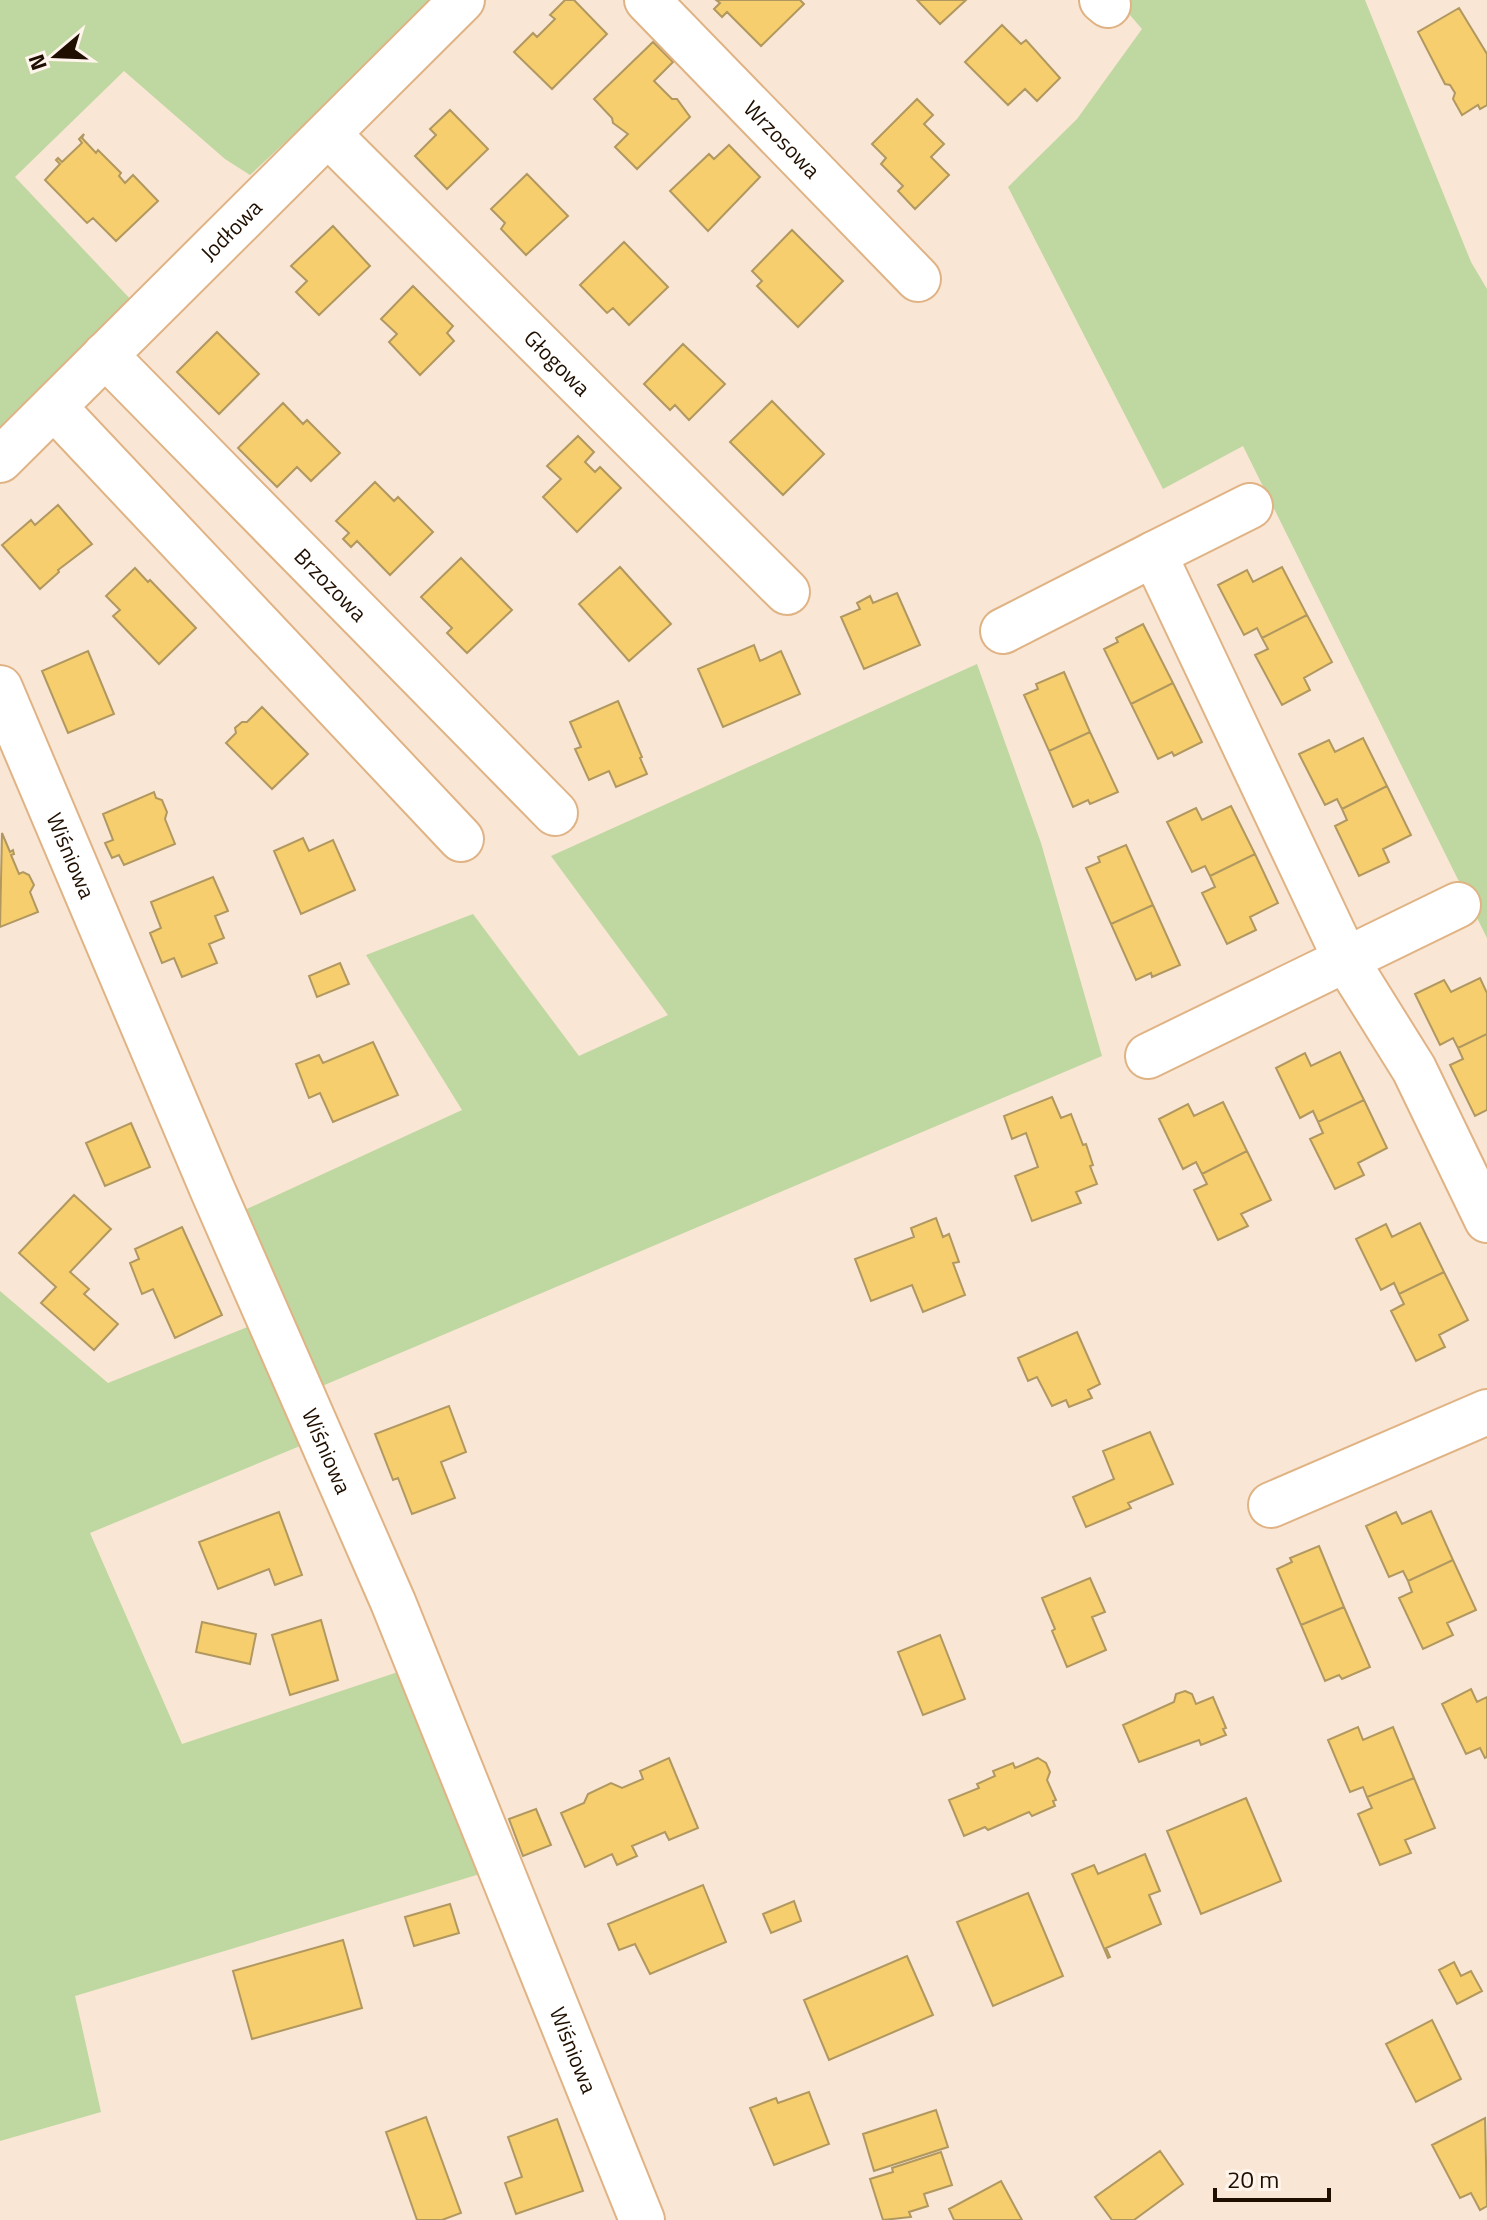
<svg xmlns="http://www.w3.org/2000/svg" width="1487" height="2220" viewBox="0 0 1487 2220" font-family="'Titillium Web',sans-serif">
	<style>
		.green { fill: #bfd7a0 }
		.building { fill: #f6ce6d; stroke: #b19860; stroke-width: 2 }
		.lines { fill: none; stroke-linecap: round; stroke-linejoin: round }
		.minor-casing { stroke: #e0b385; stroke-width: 48 }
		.minor { stroke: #fff; stroke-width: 44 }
		.labels { text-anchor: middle; stroke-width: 8; stroke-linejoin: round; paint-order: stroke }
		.street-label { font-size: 22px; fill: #1f0f00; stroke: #fff5ec }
	</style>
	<rect width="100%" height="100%" fill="#f9e6d4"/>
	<path class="green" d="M0,0h438l-188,175 -25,-16 -101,-88 -109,106 119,126 -134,124z
		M1117,0h248l106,262 16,27v649l-244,-492 -80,43 -155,-302 69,-68 65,-90z
		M977,664l64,179 61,213 -787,333 -79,-175 226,-104 -96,-155 107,-41 106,142 89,-41 -117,-159z
		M0,1291l108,92 142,-57 50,120 -210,87 92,211 222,-74 76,204 -405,122 26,116 -101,29z"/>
	<path class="building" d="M565,0h9l33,34 -55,55 -38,-37 19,-19 4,4 18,-18 -5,-4z
		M716,0h84l4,4 -43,42 -34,-34 -5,5 -8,-8 6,-6z
		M917,0h49l-26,24z
		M1459,8l28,46v51l-7,4 -2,-4 -16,10 -9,-16 2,-6 -5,-8 -5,-1 -27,-52z
		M1002,25l19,19 5,-4 34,38 -23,23 -12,-12 -17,16 -43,-43z
		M653,42l20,20 -19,19 18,18h5l13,18 -53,52 -22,-22 13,-13 -15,-11 -1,-5 -18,-19z
		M917,99l16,16 -9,9 20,20 -13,13 18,18 -34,34 -17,-18 5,-5 -22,-22 5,-6 -14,-14z
		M450,110l38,39 -41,40 -32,-33 21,-21 -6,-6z
		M84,134l-2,4 14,15 2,-3 23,23 -2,3 6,7 8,-8 25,26 -42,40 -23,-23 -6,5 -42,-43 15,-16 -4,-4 2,-2 4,4 20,-19 -3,-4z
		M729,145l31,32 -52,54 -38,-40 39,-37 5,5z
		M527,174l41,42 -42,39 -25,-26 4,-6 -14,-14z
		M333,226l37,40 -51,49 -23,-23 11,-11 -16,-15z
		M792,230l51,51 -45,46 -41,-41 5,-5 -10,-10z
		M624,242l44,45 -39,38 -16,-17 -6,5 -27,-28z
		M413,286l40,40 -6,7 7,8 -34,34 -31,-33 8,-8 -16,-15z
		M217,332l42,42 -40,40 -42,-42z
		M683,344l42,40 -36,36 -14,-15 -5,5 -26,-26z
		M772,401l52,53 -41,41 -53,-53z
		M283,403l20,21 4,-4 33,33 -29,28 -14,-14 -20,20 -39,-39z
		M578,436l16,16 -9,10 10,10 5,-5 21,21 -44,44 -34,-35 18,-18 -14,-13z
		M375,482l19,19 4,-4 35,35 -43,43 -33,-34 -6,6 -8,-8 6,-6 -13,-12z
		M58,505l34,39 -34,26 1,2 -19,17 -38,-44 29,-25 4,5z
		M461,558l51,52 -45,43 -20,-20 5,-5 -31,-31z
		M620,567l51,57 -42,37 -50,-57z
		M1282,567l25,48 -45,23 -5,-10 -13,7 -26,-50 29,-15 6,12z
		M135,568l13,14 2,-2 46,48 -37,36 -46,-48 7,-6 -14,-14z
		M897,593l23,52 -56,24 -23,-52 19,-8 -3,-6 13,-7 3,7z
		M1307,615l25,47 -28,16 6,12 -28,15 -27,-50 13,-6 -6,-11z
		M1143,624l30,59 -42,21 -27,-55 14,-7 -2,-4z
		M754,645l6,16 21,-10 19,43 -77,33 -25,-58z
		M88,651l26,63 -46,19 -26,-62z
		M1064,672l26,60 -41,19 -25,-56 14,-6 -2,-5z
		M1173,683l29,59 -28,14 -2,-4 -14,7 -27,-55z
		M618,701l24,56 -2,1 7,16 -31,13 -7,-16 -20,9 -14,-31 6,-2 -11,-25z
		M262,707l46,47 -36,35 -46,-46 10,-10 -1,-5 7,-6h5z
		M1090,732l28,60 -28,12 -2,-4 -15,7 -24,-56z
		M1363,738l24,48 -45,23 -5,-10 -12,6 -26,-51 30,-14 6,12z
		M1387,786l24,49 -28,14 6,13 -30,14 -24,-50 12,-6 -5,-11z
		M154,792l2,6 6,2 5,12 -2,7 10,25 -51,21 -5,-10 -7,3 -7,-15 8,-3 -10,-26z
		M1231,806l24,48 -45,22 -5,-10 -13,6 -25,-50 29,-14 6,12z
		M2,833l8,19 3,-2 1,4 -3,1 8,19 4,-2 6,3 5,10 -4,7 8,20 -38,15z
		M303,838l6,13 24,-11 22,50 -54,24 -27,-63z
		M1126,845l27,60 -42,19 -25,-56 14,-6 -2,-5z
		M1255,854l23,49 -28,14 6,13 -29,14 -25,-51 13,-6 -5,-11z
		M213,877l15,34 -13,5 9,22 -15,6 8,19 -35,14 -8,-19 -12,5 -12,-30 11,-5 -10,-26z
		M1153,905l27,60 -28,12 -1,-4 -15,7 -25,-56z
		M340,963l9,21 -32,13 -8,-21z
		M1480,978l7,15v41l-29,14 -5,-10 -13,7 -25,-51 29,-14 7,12z
		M1487,1034v76l-12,6 -25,-51 13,-6 -5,-11z
		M373,1042l25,53 -65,27 -13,-29 -11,5 -13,-34 23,-9 4,8z
		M1340,1052l24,48 -46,22 -5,-11 -13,7 -24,-50 29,-15 6,13z
		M1052,1097l9,21 10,-4 12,31 3,-1 7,21 -3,1 7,18 -21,8 5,11 -49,18 -17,-45 23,-9 -12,-34 -14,6 -8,-23z
		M1364,1100l23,48 -29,15 6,12 -29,14 -25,-50 13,-6 -5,-11z
		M1223,1102l24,49 -45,23 -6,-12 -13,7 -24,-50 29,-15 6,12z
		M131,1123l19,44 -45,19 -19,-43z
		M1247,1151l24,49 -30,14 7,12 -30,14 -24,-50 13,-6 -5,-10z
		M74,1195l37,34 -41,43 19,17 -5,5 34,30 -24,26 -53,-47 15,-16 -37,-34z
		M936,1218l7,19 6,-3 10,28 -6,1 12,32 -42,17 -11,-27 -41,16 -16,-42 59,-22 -3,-9z
		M1420,1223l24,49 -45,22 -5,-11 -13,7 -25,-51 30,-15 6,13z
		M182,1227l40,88 -47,23 -22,-49 -11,5 -12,-31 9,-4 -4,-10z
		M1444,1272l24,48 -29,15 6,12 -29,14 -25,-50 13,-7 -5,-10z
		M1077,1332l23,52 -12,6 4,8 -23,9 -3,-7 -14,6 -15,-29 -9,4 -10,-23z
		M449,1406l17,46 -25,10 14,36 -43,16 -14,-36 -5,2 -18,-46z
		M1150,1432l23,52 -45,19 3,5 -45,19 -13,-30 41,-18 -11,-28z
		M1431,1511l22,49 -45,21 -5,-10 -14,6 -23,-51 30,-14 6,12z
		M279,1512l23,63 -27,10 -6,-16 -51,20 -19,-47z
		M1319,1546l25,61 -43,18 -24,-56 15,-7 -2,-4z
		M1453,1560l23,50 -29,13 6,12 -30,14 -24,-51 13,-6 -4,-11z
		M1090,1578l15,34 -13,5 14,33 -39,17 -15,-36 3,-2 -13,-31z
		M1344,1607l26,60 -28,12 -3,-4 -14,6 -24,-56z
		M321,1620l17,60 -48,15 -18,-60z
		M202,1622l54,12 -6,30 -54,-12z
		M940,1635l25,64 -42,16 -25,-63z
		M1471,1689l6,13 10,-5v60l-2,1 -5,-10 -14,6 -24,-50z
		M1185,1691l7,3 4,10 17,-7 13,31 -3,1 3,6 -25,10 -2,-5 -60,22 -16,-37 51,-23 2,-8z
		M1358,1727l5,13 30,-13 21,51 -47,19 -4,-10 -13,5 -22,-52z
		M669,1758l29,70 -29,12 -4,-8 -33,14 5,10 -20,9 -5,-11 -27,13 -24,-54 23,-10 4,-9 23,-11 11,5 21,-9 -3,-8z
		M1038,1758l8,5 4,9 -3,8 9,20 -3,1 2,5 -23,10 -3,-4 -41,18 -3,-3 -21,9 -15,-36 30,-12 -2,-4 18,-8 -2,-5 20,-8 2,5z
		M1414,1778l21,50 -30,12 6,13 -31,12 -22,-51 14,-6 -5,-11z
		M1246,1798l35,83 -80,33 -34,-83z
		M536,1809l15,36 -28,11 -14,-37z
		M1145,1854l15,37 -11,4 12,29 -55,24 4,9 -2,1 -36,-84 22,-9 4,9z
		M703,1885l23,57 -76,32 -15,-30 -16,6 -11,-26z
		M1028,1893l35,83 -70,30 -36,-84z
		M794,1901l7,20 -30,12 -8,-19z
		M450,1904l9,29 -45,13 -9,-29z
		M343,1940l19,68 -110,31 -19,-68z
		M907,1956l26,59 -104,45 -25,-60z
		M1454,1962l7,14 10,-5 11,20 -25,13 -18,-34z
		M1432,2020l29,59 -45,23 -30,-58z
		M809,2092l20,52 -55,21 -24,-57 26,-10 2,5z
		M936,2110l12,37 -74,24 -11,-37z
		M426,2117l35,96 -19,7h-25l-31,-88z
		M1485,2118l2,88 -7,4 -9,-17 -11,5 -28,-53z
		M557,2119l26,72 -67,23 -11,-31 17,-6 -14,-40z
		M1160,2151l23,33 -49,36h-22l-17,-23z
		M941,2152l11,33 -28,9 4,12 -19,6 2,5 -28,3 -13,-41 23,-7 -1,-4z
		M1001,2181l21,39h-68l-5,-11z"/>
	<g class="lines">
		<g class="minor-casing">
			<g id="minor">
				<path id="s1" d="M647,0l271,279"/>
				<path d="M1102,0l6,5"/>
				<path id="s2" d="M328,134l459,458"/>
				<path id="s3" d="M105,355l450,458"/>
				<path d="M54,407l407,432"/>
				<path id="s4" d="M0,460l462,-460"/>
				<path d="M1154,554l96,-48"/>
				<path d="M1003,631l151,-77 192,406 68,109 73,151"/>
				<path id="s5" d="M0,688l213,503 180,411 249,618"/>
				<path d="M1148,1056l310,-151"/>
				<path d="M1271,1505l216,-93"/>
			</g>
		</g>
		<use href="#minor" class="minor"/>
	</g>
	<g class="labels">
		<g class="street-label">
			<text dy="8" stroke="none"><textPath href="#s1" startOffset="194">Wrzosowa</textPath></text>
			<text dy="8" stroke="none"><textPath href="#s4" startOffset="326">Jodłowa</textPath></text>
			<text dy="8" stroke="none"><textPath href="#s2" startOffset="324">Głogowa</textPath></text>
			<text dy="8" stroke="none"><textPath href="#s3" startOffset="322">Brzozowa</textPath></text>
			<text dy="8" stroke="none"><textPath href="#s5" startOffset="182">Wiśniowa</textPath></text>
			<text dy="8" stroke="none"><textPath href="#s5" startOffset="830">Wiśniowa</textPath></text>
			<text dy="8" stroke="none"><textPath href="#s5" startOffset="1478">Wiśniowa</textPath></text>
		</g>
	</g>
	<g transform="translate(56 56) rotate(251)" stroke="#fff5ec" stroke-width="6" paint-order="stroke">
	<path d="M0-6L14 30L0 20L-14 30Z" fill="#1f0f00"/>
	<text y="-12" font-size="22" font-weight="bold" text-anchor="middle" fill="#1f0f00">N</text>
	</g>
	<path d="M1215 2188v12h114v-12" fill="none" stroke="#1f0f00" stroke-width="4"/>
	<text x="1227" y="2188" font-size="24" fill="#1f0f00" stroke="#fff5ec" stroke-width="6" paint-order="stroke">20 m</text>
</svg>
